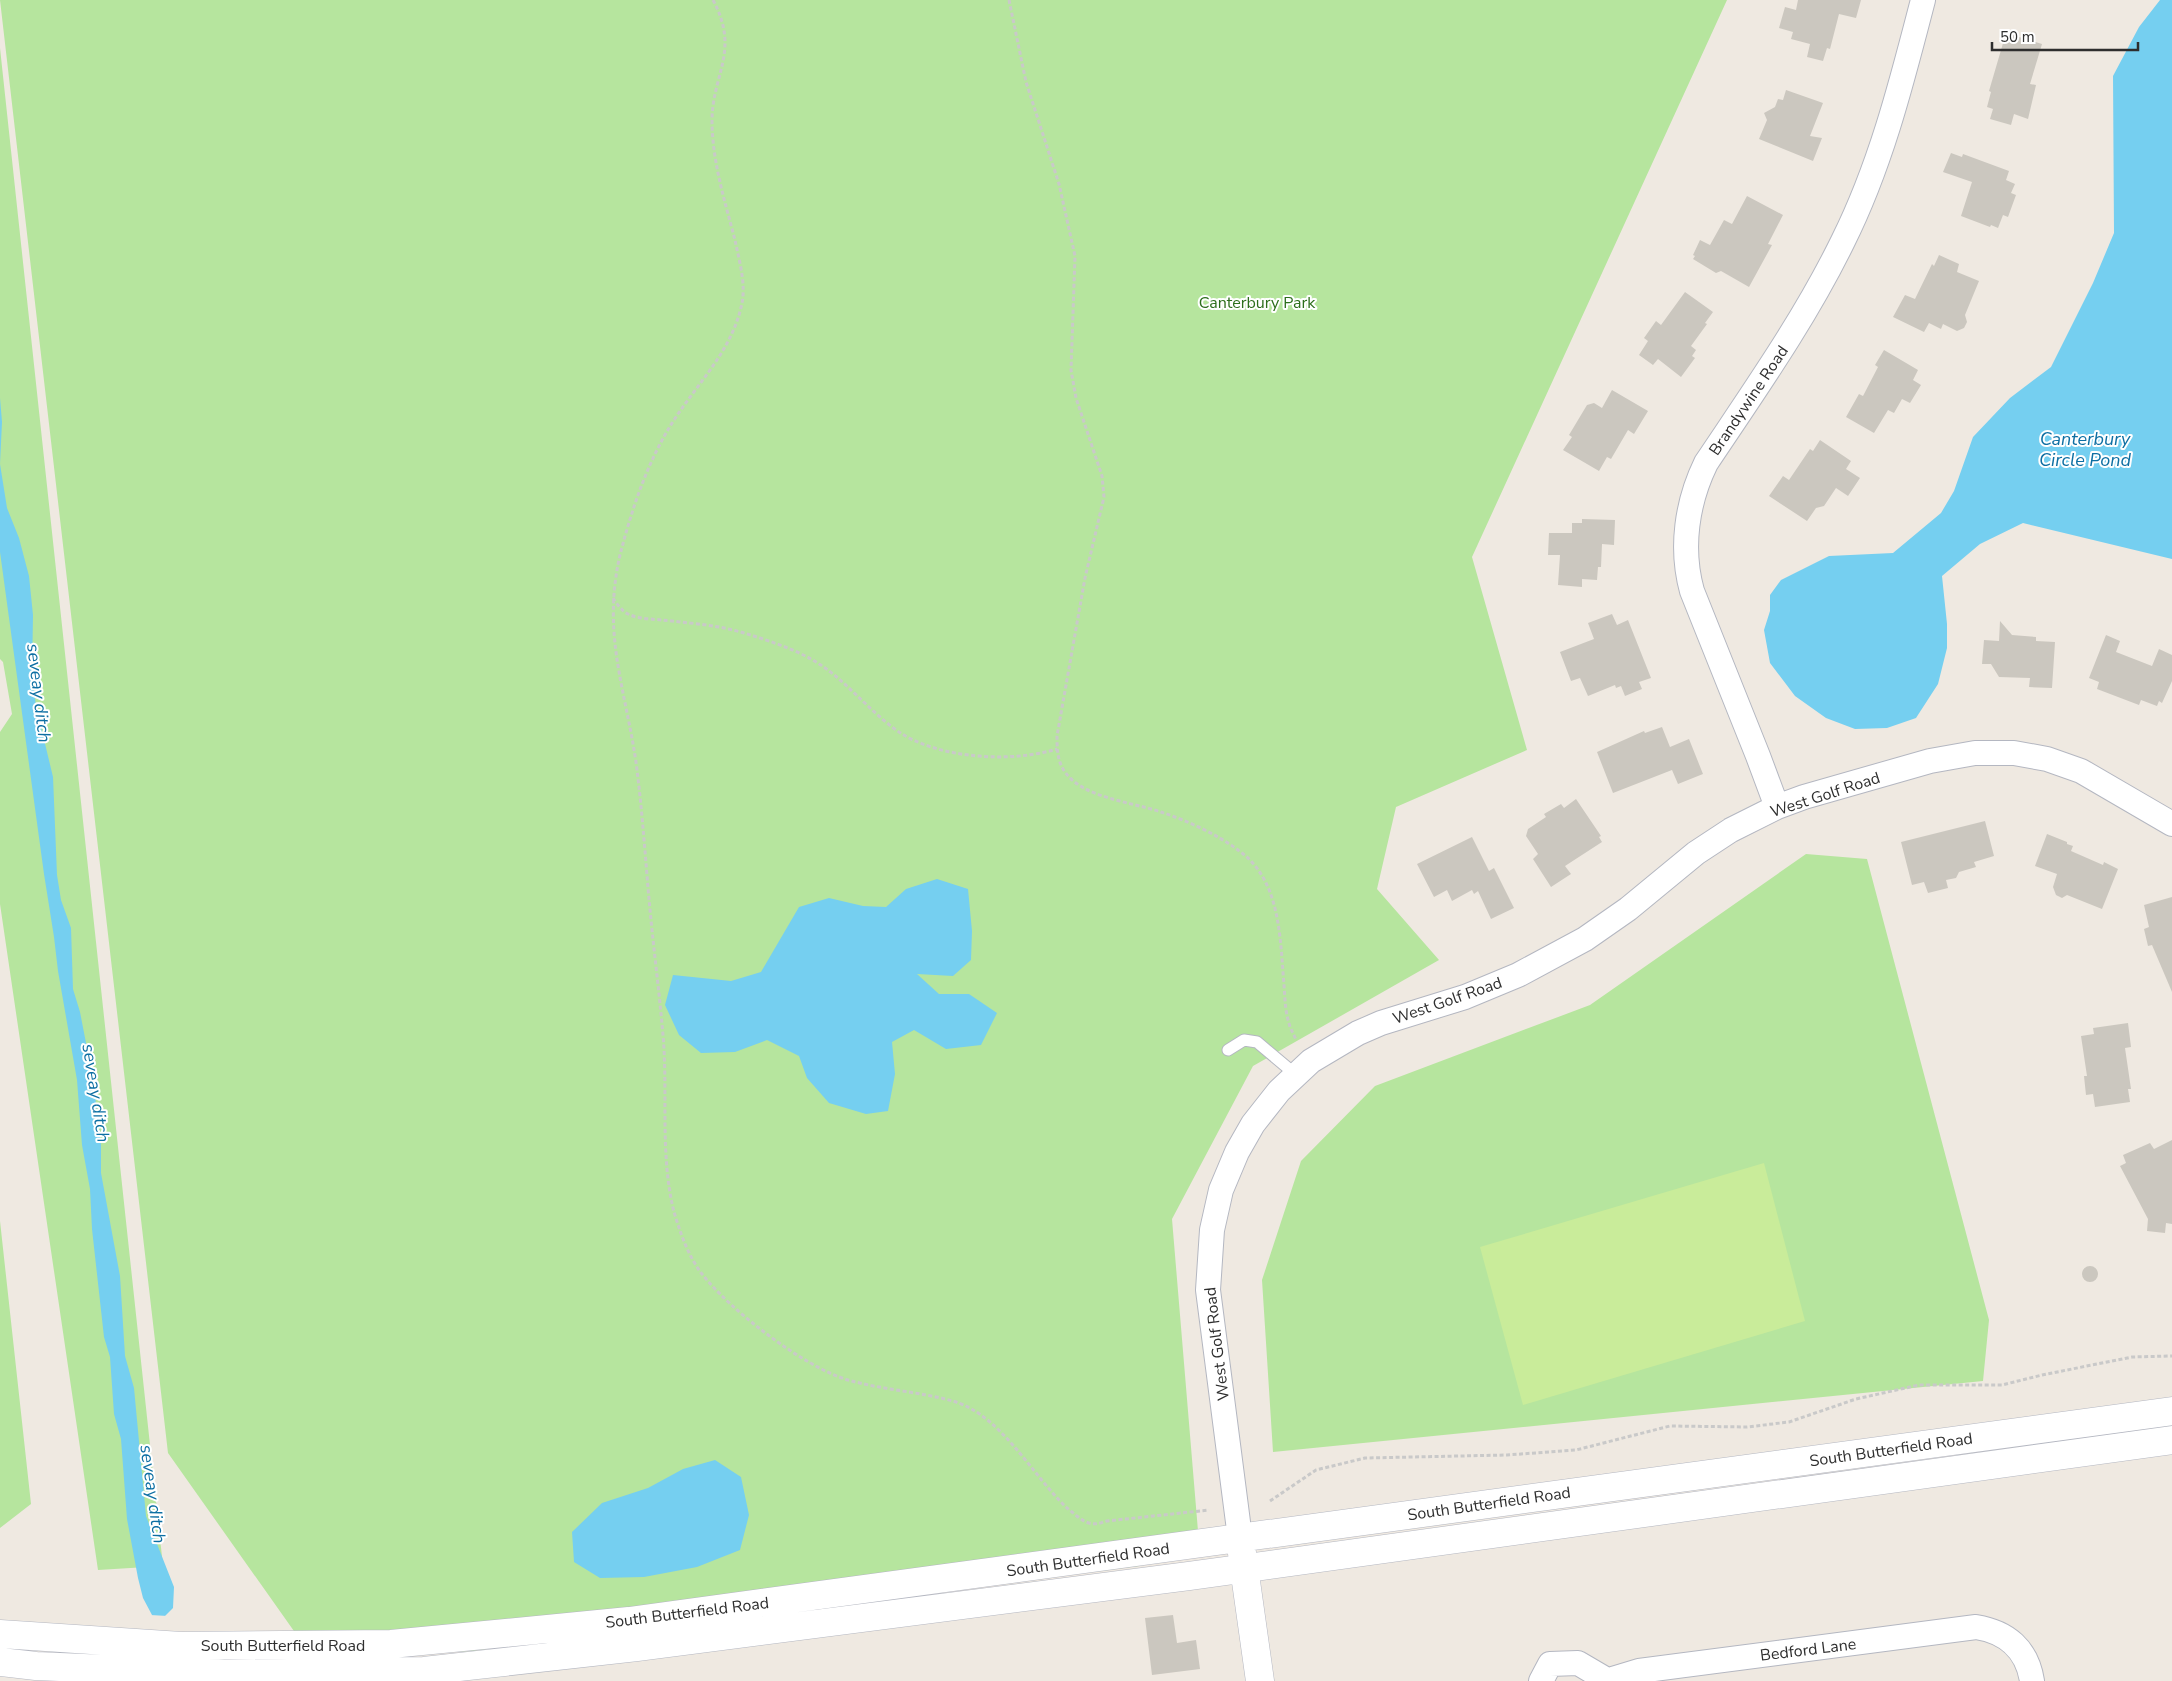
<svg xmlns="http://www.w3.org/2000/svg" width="2172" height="1681" viewBox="0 0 2172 1681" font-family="'Nunito Sans',sans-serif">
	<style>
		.green { fill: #b6e59e }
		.pitch { fill: #c9ec9a }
		.water { fill: #75cff0 }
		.pier { fill: #efe9e1 }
		.building { fill: #cbc7bf }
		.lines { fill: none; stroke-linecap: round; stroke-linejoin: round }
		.lane-casing { stroke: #b4b7c1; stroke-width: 13 }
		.street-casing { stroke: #b4b7c1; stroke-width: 26 }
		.secondary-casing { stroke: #b4b7c1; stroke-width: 29 }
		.path { stroke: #c9c9c9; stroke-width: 3; stroke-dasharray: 4 2.5; stroke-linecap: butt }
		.lane { stroke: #fff; stroke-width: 11 }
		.street { stroke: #fff; stroke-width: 24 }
		.secondary { stroke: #fff; stroke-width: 28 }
		.labels { text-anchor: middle; stroke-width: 4; stroke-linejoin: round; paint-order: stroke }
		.park-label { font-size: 16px; fill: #2c6e1b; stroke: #fff }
		.street-label { font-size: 16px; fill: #2e2e2e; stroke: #fff }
		.water-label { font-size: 18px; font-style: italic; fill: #0d6fa3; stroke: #fff }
	</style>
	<rect width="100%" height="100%" fill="#efe9e1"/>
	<path class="green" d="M0,0h1727l-255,557 55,193 -131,57 -19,82 62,71 -186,106 -81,153 26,312 -63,9 4,26 -668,85 -158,7 -145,-205z
		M0,48l163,1518 -65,4 -98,-666v-172l12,-18 -9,-52 -3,-3z
		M1806,854l61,5 122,461 -6,61 -710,71 -11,-172 39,-119 74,-75 215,-81z
		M0,1221l31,283 -31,24z"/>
	<path class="pitch" d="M1764,1163l41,158 -282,84 -43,-158z"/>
	<path class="water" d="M2160,0h12v559l-149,-36 -43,21 -38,32 5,48v24l-9,36 -22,34 -29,10 -32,1 -29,-11 -31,-22 -25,-33 -6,-33 6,-19v-16l11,-15 48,-24 64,-3 48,-40 13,-22 19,-54 37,-39 41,-31 42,-84 21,-50 -1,-157 26,-49z
		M0,398l2,24 -2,42 7,44 12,30 10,38 4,39 -1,59 4,32 17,71 4,98 4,25 10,28 2,61 7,23 13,67 8,66v28l19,103 5,80 9,32 12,128 28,71 -1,21 -8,8 -3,65h-16l6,-66 -9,-17 -5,-20 -11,-59 -6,-80 -7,-25 -4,-57 -6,-20 -12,-108 -2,-40 -8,-44 -5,-65 -19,-109 -4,-34 -10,-63 -44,-322z
		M937,879l31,10 4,42 -1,29 -18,16 -36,-2 22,20h30l28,19 -16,32 -35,4 -32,-19 -22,12 3,32 -7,37 -22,3 -37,-11 -22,-25 -8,-22 -32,-16 -32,12 -34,1 -22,-18 -14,-30 8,-30 58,6 30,-9 38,-65 30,-9 34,8 23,1 20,-18z
		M715,1460l26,17 8,38 -9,35 -43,17 -53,10 -44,1 -26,-16 -2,-30 30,-29 46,-15 35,-19z"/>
	<path class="pier" d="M150,1615l18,1 -4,65h-20z"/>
	<path class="building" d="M1798,0h63l-5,18 -17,-4 -9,35 -3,-1 -4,13 -16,-4 3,-13 -19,-5 2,-7 -14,-4 6,-21 11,3z
		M2006,33l36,11 -12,40 6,1 -8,34 -14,-5 -3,11 -21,-6 3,-10 -6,-2 4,-15 -2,-1z
		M1786,90l37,13 -13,33 12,2 -9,23 -54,-22 8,-19 -3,-7 11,-6 3,-8 5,1z
		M1951,153l11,4 1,-3 46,17 -3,9 9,4 -4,9 5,2 -8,22 -5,-2 -5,13 -7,-3 -1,2 -29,-11 11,-34 -29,-10z
		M1747,196l36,19 -15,29 4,1 -23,42 -28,-16 -5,2 -23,-14 2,-3 -2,-1 7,-15 10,5 14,-25 8,4z
		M1939,255l20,9 -2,8 22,9 -14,34 2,7 -3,6 -7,3 -14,-7 -2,5 -12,-6 -5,9 -31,-15 12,-22 10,4 17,-35 2,2z
		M1685,292l28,20 -8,11 2,1 -16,22 5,4 -4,6 3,2 -14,19 -23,-18 -5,6 -14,-10 9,-14 -4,-3 12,-17 5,4z
		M1884,350l34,20 -5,10 8,5 -11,18 -8,-4 -8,14 -6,-3 -14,23 -28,-16 13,-23 4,2 15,-29 -3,-2z
		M1612,390l36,21 -14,23 -6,-4 -17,29 -4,-2 -8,14 -36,-21 9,-13 -3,-2 18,-30 7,-2 8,5z
		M1820,440l31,21 -5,8 14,9 -12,18 -12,-8 -12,18 -8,2 -9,13 -38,-25 14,-20 6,4 21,-31 3,2z
		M1582,519l33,1 -1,25 -12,-1 -1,23h-3l-1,13 -15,-1v8l-24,-2 2,-30h-12l1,-22h23v-10h10z
		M1612,614l5,11 11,-5 23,58 -12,4 3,7 -17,7 -4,-10 -5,2 -1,-3 -27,11 -8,-18 -9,3 -11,-29 34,-13 -6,-16z
		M2000,621l12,14 24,2v4l19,1 -3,46 -23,-1 1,-9 -31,-1 -8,-13h-9l2,-24 15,1z
		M2106,635l14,6 -4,11 36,14 7,-17 13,6v26l-10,22 -3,-2 -2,5 -16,-6 -2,5 -42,-16 2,-7 -10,-4z
		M1662,727l8,20 19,-8 14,35 -25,10 -6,-14 -59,23 -16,-41 47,-21 1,2z
		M1576,799l25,37 -2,1 3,5 -37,24 6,8 -20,13 -18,-28 5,-5 -12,-18 2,-7 18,-12 -2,-3 17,-10 3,4z
		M1985,821l9,35 -20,6 2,5 -17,5 -3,6 -10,2 2,8 -20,5 -4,-11 -12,3 -11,-43z
		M2047,834l20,8v2l6,2 -2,5 32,14 1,-3 14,7 -16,40 -35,-14 -5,3 -6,-3 -3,-8 4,-13 -22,-8z
		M1472,837l17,34 5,-3 20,40 -23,11 -13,-28 -4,3 -2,-4 -20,11 -5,-11 -13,7 -17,-33z
		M2172,897v95l-20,-47 -4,1 -4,-17 5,-2 -5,-22z
		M2128,1023l3,24 -6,1 6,41h-3l2,13 -35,5 -2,-13 -7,1 -2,-19h3l-6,-40 13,-2 -1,-6z
		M2172,1140v84l-6,-1 -1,10 -18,-2 1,-12 -28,-53 6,-3 -3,-8 27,-12 4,6z
		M2082 1274a8 8 0 1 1 16 0a8 8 0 1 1-16 0Z
		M1173,1615l4,28 19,-3 4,29 -48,6 -7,-57z"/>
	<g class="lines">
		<g class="lane-casing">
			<path id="lane" d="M1228,1050l16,-10 13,2 38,32"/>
		</g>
		<g class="street-casing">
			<path id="street" d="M1777,807l-19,-51 -66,-165c-12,-43 -5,-89 14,-128 48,-72 99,-144 137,-222 38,-76 59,-160 80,-241
				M1242,1553l-34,-263 4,-60 9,-40 16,-38 16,-28 26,-33 32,-30 47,-28 23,-10 84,-26 53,-22 67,-36 43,-30 68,-56 35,-23 46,-23 27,-10 126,-36 45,-8h39l33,6 34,12 91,53
				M1541,1681l9,-17 28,-1 29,17
				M1606,1681l33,-10 337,-44c31,5 51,22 56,54"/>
		</g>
		<g class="secondary-casing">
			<path id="secondary" d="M1242,1553l18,128
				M0,1634l181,12 210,-2 238,-23 1543,-210
				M0,1662l36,4 188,8 200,-3 213,-24 552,-71 983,-136"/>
		</g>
		<path class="path" d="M713,0c28,52 -2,75 -1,124 1,40 13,78 23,116 4,20 11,43 7,63 -10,50 -48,83 -73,125 -23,38 -38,84 -49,127 -18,78 5,133 16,207 6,46 9,91 13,137 4,45 10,90 14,136 5,57 -3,116 10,173 6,22 15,48 29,66 29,37 102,93 146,106 35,10 75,12 108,22 47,16 76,73 111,106 7,5 14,13 22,15 8,2 11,0 18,-2l102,-11
			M1009,0l17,82 33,102 16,72 -4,114 5,28 26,78 2,21 -19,81 -28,158c0,12 0,25 8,36 18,26 67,30 96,40 27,9 58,23 81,41 39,30 38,87 42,132 1,13 1,26 5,38 1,6 5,11 7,17
			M613,598c4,6 9,13 15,16 10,5 24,5 34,6 27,3 56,5 82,13 23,7 47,15 67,26 34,19 56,51 88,73 41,27 112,31 158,17
			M1270,1501l46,-31 49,-12 142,-3 69,-5 94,-24 77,1 42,-5 67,-23 63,-14h83l40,-10 90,-18 40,-1"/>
		<use href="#lane" class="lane"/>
		<use href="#street" class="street"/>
		<use href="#secondary" class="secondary"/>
	</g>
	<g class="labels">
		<g class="park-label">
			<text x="1257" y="308">Canterbury Park</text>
		</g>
		<g class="street-label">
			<text transform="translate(1748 400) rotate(-56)" y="6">Brandywine Road</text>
			<text transform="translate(1825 794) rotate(-18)" y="6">West Golf Road</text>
			<text transform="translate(1447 1000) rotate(-19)" y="6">West Golf Road</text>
			<text transform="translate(1216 1344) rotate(-97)" y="6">West Golf Road</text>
			<text transform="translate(1891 1449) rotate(-8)" y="6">South Butterfield Road</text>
			<text transform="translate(1489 1503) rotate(-8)" y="6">South Butterfield Road</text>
			<text transform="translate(1088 1559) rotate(-8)" y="6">South Butterfield Road</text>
			<text transform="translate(687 1612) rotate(-7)" y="6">South Butterfield Road</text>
			<text x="283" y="1651">South Butterfield Road</text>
			<text transform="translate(1808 1649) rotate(-7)" y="6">Bedford Lane</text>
		</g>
		<g class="water-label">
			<text x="2085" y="445">Canterbury<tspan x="2085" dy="21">Circle Pond</tspan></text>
			<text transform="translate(39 693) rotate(83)" y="6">seveay ditch</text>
			<text transform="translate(96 1093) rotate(81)" y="6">seveay ditch</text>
			<text transform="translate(153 1494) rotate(82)" y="6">seveay ditch</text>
		</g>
	</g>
	<path d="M1992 42v8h146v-8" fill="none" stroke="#2e2e2e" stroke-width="2.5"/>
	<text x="2000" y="42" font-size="15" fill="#2e2e2e" stroke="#ffffff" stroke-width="4" paint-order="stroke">50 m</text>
</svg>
